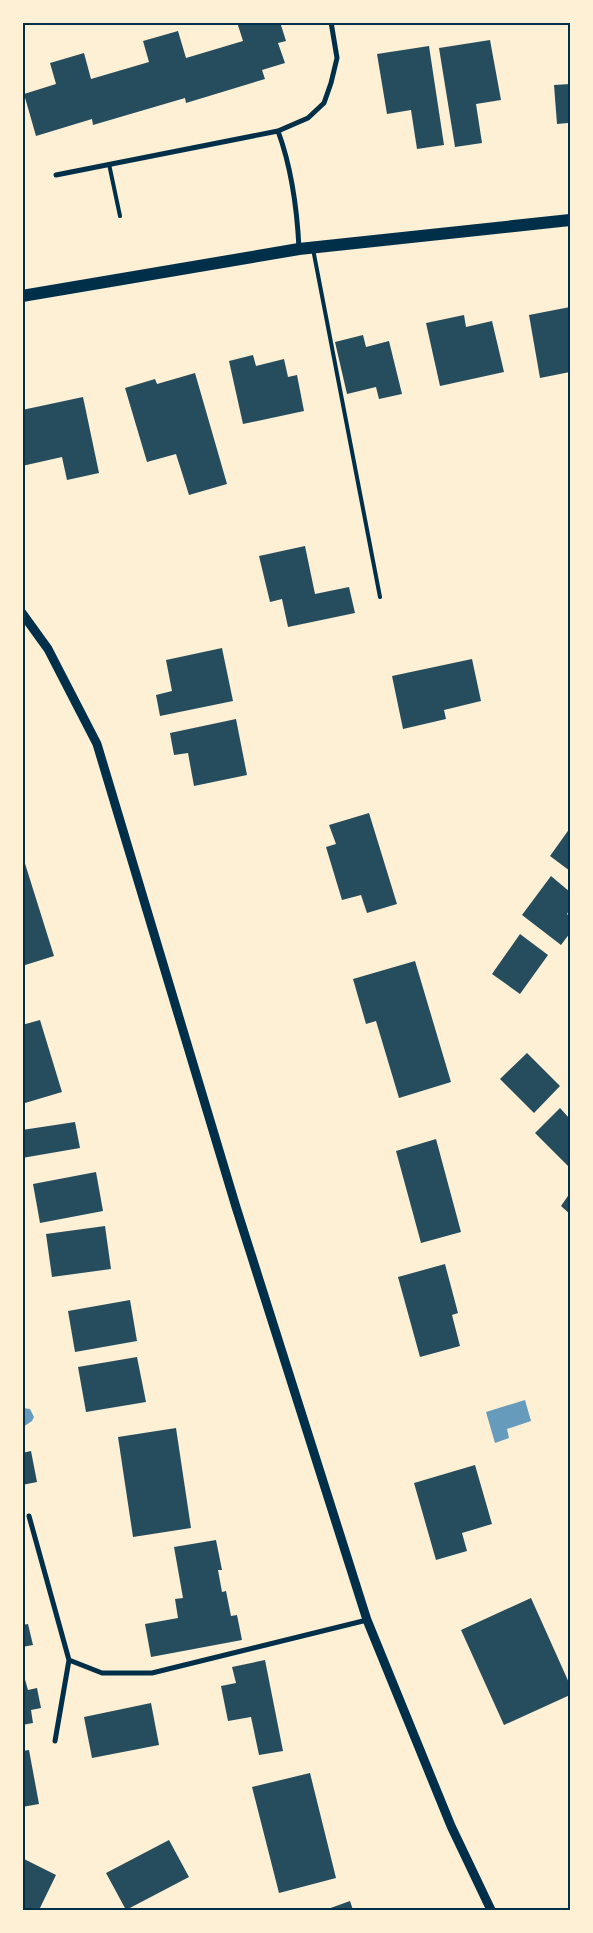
<svg xmlns="http://www.w3.org/2000/svg" width="593" height="1933" viewBox="0 0 593 1933" font-family="Ubuntu,sans-serif">
	<style>
		.water { fill: #669bbc }
		.building { fill: #264d5e }
		.lines { fill: none; stroke-linecap: round; stroke-linejoin: round }
		.service { stroke: #003049; stroke-width: 4 }
		.minor { stroke: #003049; stroke-width: 5 }
		.tertiary { stroke: #003049; stroke-width: 9 }
		.primary { stroke: #003049; stroke-width: 12 }
		.neatline { fill: none; stroke: #003049; stroke-width: 2 }
	</style>
	<rect width="100%" height="100%" fill="#fdf0d5"/>
	<path class="water" d="M525,1400l6,21 -24,8 2,9 -14,5 -9,-31z
		M23,1408l7,1 4,8 -2,4 -9,6z"/>
	<path class="building" d="M237,22h43l6,19 -8,2 7,20 -23,7 3,9 -79,24 -1,-5 -92,27 -1,-6 -56,17 -12,-42 32,-10 -6,-21 34,-10 7,26 58,-17 -6,-21 35,-10 8,27 57,-17z
		M490,40l11,60 -25,4 6,39 -27,4 -16,-99z
		M429,46l15,99 -27,4 -6,-39 -24,4 -10,-60z
		M570,84v51h-1l-1,-12 -11,1 -3,-39z
		M570,307v65l-30,6 -11,-63z
		M464,315l2,12 26,-6 12,51 -64,14 -14,-63z
		M363,335l3,12 23,-6 13,53 -23,5 -3,-12 -29,7 -12,-52z
		M253,355l3,11 28,-7 4,18 9,-2 7,36 -61,13 -14,-63z
		M195,373l32,111 -38,11 -13,-41 -29,8 -22,-74 30,-9 2,5z
		M83,397l16,76 -32,7 -5,-23 -40,9v-56z
		M305,546l10,48 34,-7 6,26 -67,14 -6,-28 -12,3 -11,-46z
		M222,648l11,53 -73,15 -4,-21 16,-4 -6,-31z
		M472,659l9,42 -37,9 2,9 -43,10 -11,-53z
		M236,719l11,56 -53,11 -6,-33 -14,2 -4,-22z
		M369,813l28,91 -30,9 -6,-18 -19,5 -16,-53 10,-3 -7,-19z
		M570,828v43l-20,-15z
		M22,854l32,102 -32,10z
		M551,876l19,16v17l-3,5 3,3v16l-9,12 -39,-30z
		M520,934l28,21 -28,39 -28,-20z
		M415,961l36,121 -52,16 -23,-77 -10,3 -13,-45z
		M40,1020l22,72 -37,11 -3,-10v-68z
		M527,1053l33,33 -26,27 -34,-34z
		M560,1108l10,11v46l-1,2 -34,-34z
		M75,1122l5,26 -58,10v-28z
		M436,1139l25,93 -40,11 -25,-92z
		M96,1172l7,39 -63,12 -7,-39z
		M570,1193v21l-9,-8z
		M105,1226l6,43 -59,8 -6,-43z
		M445,1264l13,49 -6,2 8,31 -40,11 -22,-80z
		M130,1300l7,41 -62,11 -7,-41z
		M137,1357l9,45 -60,10 -8,-45z
		M176,1428l15,100 -58,9 -15,-100z
		M31,1451l6,31 -15,3v-32z
		M475,1465l17,59 -30,9 5,18 -31,9 -22,-77z
		M216,1540l6,30h-4l4,22 4,-1 5,25 6,-1 5,25 -91,17 -6,-33 33,-6 -3,-19 8,-1 -9,-51z
		M531,1598l39,87v10l-66,30 -43,-95z
		M28,1624l5,21 -11,2v-22z
		M265,1660l18,91 -24,4 -8,-38 -23,4 -7,-35 15,-3 -4,-16z
		M22,1669l6,21 9,-2 4,20 -10,2 2,13 -11,2z
		M151,1703l8,42 -67,13 -8,-41z
		M29,1750l10,54 -17,3v-56z
		M310,1773l26,105 -57,15 -27,-106z
		M169,1840l20,37 -63,33 -20,-37z
		M22,1858l34,17 -17,35h-17z
		M350,1901l3,9h-28z"/>
	<g class="lines">
		<path class="service" d="M109,164l11,52
			M313,249l67,348"/>
		<path class="minor" d="M278,131c14,38 19,77 21,117
			M56,175l222,-44 30,-13 16,-15 7,-20 6,-25 -6,-36
			M29,1516l40,144 -14,81
			M69,1660l33,13h50l215,-53"/>
		<path class="tertiary" d="M22,613l26,36 49,95 139,463 131,413 84,206 40,84"/>
		<path class="primary" d="M22,296l277,-47 271,-29"/>
	</g>
	<rect width="593" height="1933" fill="none" stroke="#fdf0d5" stroke-width="48"/>
	<rect x="24" y="24" width="545" height="1885" class="neatline"/>
</svg>
